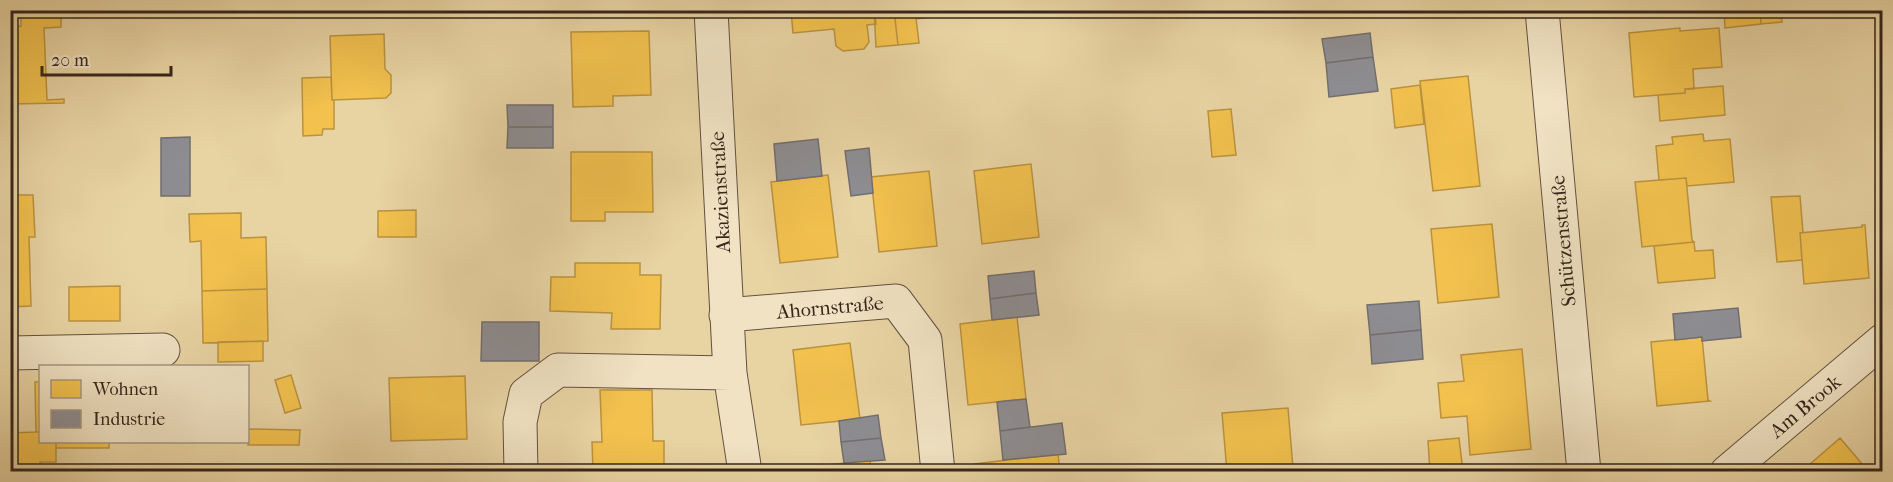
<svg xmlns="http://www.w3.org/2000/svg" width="1893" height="482" viewBox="0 0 1893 482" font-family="'IM FELL French Canon',serif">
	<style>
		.homes { fill: #f2c14e; stroke: #ba923f; stroke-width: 1.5 }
		.industry { fill: #8d8d92; stroke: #736e6f; stroke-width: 1.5 }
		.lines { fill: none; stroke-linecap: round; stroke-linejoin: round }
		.minor-casing { stroke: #62513e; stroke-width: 35 }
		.minor { stroke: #f0e2c3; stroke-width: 33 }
		.labels { text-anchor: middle; stroke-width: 6; stroke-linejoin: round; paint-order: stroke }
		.street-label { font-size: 20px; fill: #36261c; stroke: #f0e2c3 }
	</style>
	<rect width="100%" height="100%" fill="#e8d3a3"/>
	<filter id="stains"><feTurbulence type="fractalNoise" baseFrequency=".00333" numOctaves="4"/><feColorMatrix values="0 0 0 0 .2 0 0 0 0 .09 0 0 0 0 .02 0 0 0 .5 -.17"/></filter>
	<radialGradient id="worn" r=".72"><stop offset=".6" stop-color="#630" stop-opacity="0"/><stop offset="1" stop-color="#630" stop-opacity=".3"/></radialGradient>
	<path class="homes" d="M21,10h40v17l-17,1 3,72 17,-1v4l-54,1v-77l11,-1z
		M791,10h83l2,14 -9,1 2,17 -5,7 -21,2 -7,-5 -2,-17 -41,4z
		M874,10h20l4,35 -22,2z
		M894,10h21l4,33 -21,2z
		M915,10h74l-73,9z
		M1724,10h36l1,14 -36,4z
		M1760,10h21l1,12 -21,2z
		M1680,28v3l39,-3 3,39 -29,2 1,20h-9v4l-51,4 -5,-64z
		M649,31l2,64 -38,1v10l-40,1 -2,-75z
		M384,34l1,35 6,6v18l-5,5 -54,2 -2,-64z
		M1468,76l12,110 -47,5 -13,-110z
		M331,77l1,23h2v29h-11l-1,6 -19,1 -1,-58z
		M1420,85l4,39 -29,4 -4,-39z
		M1723,86l2,29 -65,6 -2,-26 27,-2v-4z
		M1231,109l5,46 -24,2 -4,-46z
		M1703,134l1,7 26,-2 4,43 -47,4 -1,-8 -27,2 -3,-34 17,-2 -1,-7z
		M571,152h81l1,60h-48v9h-34z
		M1031,164l8,73 -57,7 -8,-73z
		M929,171l8,75 -58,6 -8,-75z
		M828,175l10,82 -58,6 -9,-81z
		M1686,178l6,62 2,2 -52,5 -7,-65z
		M10,195h23l2,42h-6l2,69 -21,1z
		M1800,196l3,37h-3l2,27 -25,2 -6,-65z
		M416,210v27h-38v-26z
		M241,213v25l25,-1 1,52 -65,2 -1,-50 -11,1 -1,-28z
		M1492,224l7,73 -61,6 -7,-74z
		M1862,225h3l4,53 -65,6 -4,-51 62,-6z
		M1694,242l1,9 18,-1 2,28 -57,5 -4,-37z
		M575,263h65v12h21l-1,54h-49l1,-16 -62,-2 1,-34h24z
		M120,286v35h-51v-34z
		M267,289l1,52 -65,2 -1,-52z
		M1017,317l9,82 -58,6 -8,-81z
		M1702,337l6,63 2,1 -53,5 -6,-64z
		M263,341v20l-45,1v-20z
		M850,343l10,76 -59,6 -8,-75z
		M1522,349l9,100 -61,6 -3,-39 -26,2 -3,-35 26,-2 -3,-26z
		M291,375l10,33 -16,5 -10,-33z
		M465,376l2,63 -76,2 -2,-63z
		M35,382h5v50h-4z
		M600,390h52l1,51h11v31h-71l-1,-30h10z
		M1288,408l5,60 -24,2v2h-42l-5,-59z
		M248,429l52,1 -1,15h-51z
		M36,432h4v10h16v20h-16l1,10h-31v-39z
		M1459,438l4,34h-33l-2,-31z
		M1840,438l29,34h-68z
		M56,442h53v6h-53z
		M1058,454l2,18h-85l-1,-8z
		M870,460l1,12h-59l-1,-5z"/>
	<path class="industry" d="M352,10h58v3l-58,2z
		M1370,33l3,24 -47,6 -4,-24z
		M1373,57l5,34 -49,6 -3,-34z
		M507,105h46v22h-45z
		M508,127h45v21h-46z
		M190,137v59h-29v-58z
		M818,139l4,37 -45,5 -3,-37z
		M869,148l4,45 -22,3 -6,-45z
		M1877,207h5v42h-1z
		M1034,271l2,22 -46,6 -2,-23z
		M1036,293l3,22 -47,5 -2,-21z
		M1419,301l2,29 -51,5 -3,-30z
		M1738,308l3,29 -39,4v-4l-27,3 -2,-26z
		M482,322h57v39h-58z
		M1421,330l2,29 -51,5 -2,-29z
		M1026,399l4,28 -30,4 -3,-29z
		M878,415l3,23 -40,4 -2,-21z
		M1062,423l4,31 -63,6 -3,-29z
		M881,438l4,22 -41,3 -3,-21z"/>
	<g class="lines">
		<g class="minor-casing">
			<path id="minor" d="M711,10l19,363 15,99
				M1542,10l42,462
				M726,315l170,-14 29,39 13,132
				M10,353l153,-3
				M521,472l-1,-50 6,-28 32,-24 172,3
				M1727,472l155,-131"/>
		</g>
		<use href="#minor" class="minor"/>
	</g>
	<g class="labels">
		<g class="street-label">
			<text transform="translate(720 192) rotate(-93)" y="7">Akazienstraße</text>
			<text transform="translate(1563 241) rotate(-95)" y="7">Schützenstraße</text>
			<text transform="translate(830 307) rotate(-5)" y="7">Ahornstraße</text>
			<text transform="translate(1805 406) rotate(-40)" y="7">Am Brook</text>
		</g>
	</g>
	<rect width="1893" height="482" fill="none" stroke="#e8d3a3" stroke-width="36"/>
	<rect x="12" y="12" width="1869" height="458" fill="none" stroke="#36261c" stroke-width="3"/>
	<rect x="18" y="18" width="1857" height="446" fill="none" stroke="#36261c" stroke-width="1.5"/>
	<rect x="39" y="365" width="210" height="78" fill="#f0e2c3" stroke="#a69780" stroke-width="1.5"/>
	<rect x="51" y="380" width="30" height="18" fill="#f2c14e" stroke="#a69780" stroke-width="1.5"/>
	<text x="93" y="395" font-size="18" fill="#36261c">Wohnen</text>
	<rect x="51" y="410" width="30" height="18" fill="#8d8d92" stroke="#a69780" stroke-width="1.5"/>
	<text x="93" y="425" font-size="18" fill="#36261c">Industrie</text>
	<path d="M42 66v9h129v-9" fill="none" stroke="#36261c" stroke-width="3"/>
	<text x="51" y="66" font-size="18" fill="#36261c" stroke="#f0e2c3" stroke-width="4.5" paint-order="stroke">20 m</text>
	<rect width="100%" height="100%" filter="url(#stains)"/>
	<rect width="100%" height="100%" fill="url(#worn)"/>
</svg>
